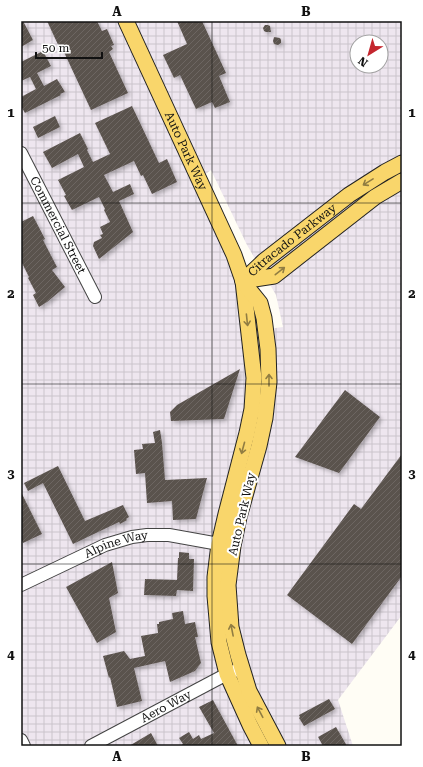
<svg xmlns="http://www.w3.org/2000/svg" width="423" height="767" viewBox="0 0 423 767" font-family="'Roboto Serif',serif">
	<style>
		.industrial { fill: url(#industrial-grid); fill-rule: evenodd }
		.building { fill: url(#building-hatch); filter: url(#shadow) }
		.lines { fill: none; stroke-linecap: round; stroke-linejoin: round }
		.minor-casing { stroke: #444; stroke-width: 14 }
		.major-casing { stroke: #222; stroke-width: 17 }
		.minor { stroke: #fff; stroke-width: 12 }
		.major { stroke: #f9d66b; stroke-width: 15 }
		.oneway { stroke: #917d42 }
		.grid { fill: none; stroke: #111; stroke-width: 1; stroke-opacity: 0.55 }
		.labels { text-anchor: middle; stroke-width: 4; stroke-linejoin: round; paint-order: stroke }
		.street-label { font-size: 12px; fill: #111; stroke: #fff }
		.neatline { fill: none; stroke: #111; stroke-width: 1.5 }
		.grid-label { font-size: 13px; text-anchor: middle; font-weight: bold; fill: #111 }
	</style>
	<defs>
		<pattern id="industrial-grid" width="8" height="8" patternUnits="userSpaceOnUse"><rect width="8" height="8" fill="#eee6ef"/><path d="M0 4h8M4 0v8" fill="none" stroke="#cbc4cc"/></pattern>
		<pattern id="building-hatch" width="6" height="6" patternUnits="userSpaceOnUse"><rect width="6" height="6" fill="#5a524d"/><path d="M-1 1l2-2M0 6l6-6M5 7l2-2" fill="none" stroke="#6d6662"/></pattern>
		<filter id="shadow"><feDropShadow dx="2.5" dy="2.5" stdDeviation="2" flood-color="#0004"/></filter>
	</defs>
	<rect width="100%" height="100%" fill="#fffdf5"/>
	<path class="industrial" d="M21,21h381v594l-64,85 15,46h-332zM357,42h24v24h-24zM211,170l36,75 29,50 7,32 -22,3 -9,-31 -53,-120z"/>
	<path class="building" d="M21,21h2l10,19 -12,7z
		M47,21h50l5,10 5,-2 7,16 -3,1 2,3 -4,3 19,41 -37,17 -28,-60 -2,1z
		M177,21h25l24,52 -7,3 11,26 -15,6 -3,-6 -16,7 -16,-34 -6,3 -11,-23 24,-11z
		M265,25h3l2,1 1,6h-5l-2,-1 -1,-3z
		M274,37l6,1 1,2v3l-3,2 -4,-1 -1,-3z
		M43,51l8,15 -14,7 7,13 13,-7 8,13 -5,2 1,1 -36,18 -4,-7v-9l15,-8 -6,-12 -9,4v-19z
		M132,106l27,57 8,-4 10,23 -25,12 -9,-19 -2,1 -7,-15 -30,14 9,17 17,-8 4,10 -15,7 14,31 -34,27 -6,-13 1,-4 8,-4 -2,-3 3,-1 -3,-7 10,-5 -6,-12 1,-1 -6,-12 -27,13 -8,-14 2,-1 -8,-15 26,-13 -6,-13 -26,14 -9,-16 37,-19 8,16 -1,1 6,12 17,-8 -15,-31z
		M55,116l5,11 -22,11 -5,-11z
		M33,216l12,23 -2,1 14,27 -5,3 13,17 -18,15 -8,5 -6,-12 3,-2 -8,-15 1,-1 -8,-16v-39z
		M240,369l-16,50 -53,2 -1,-9 7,-7z
		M345,390l35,27 -41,56 -44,-16z
		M160,430l2,13 3,37 42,-2 -11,41 -23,1 -1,-19 -25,2 -2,-30 -9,1 -2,-24 9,-1 -1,-5 13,-1 -2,-11z
		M402,454v122l-50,68 -65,-49 67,-91 7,5z
		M58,466l27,55 38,-16 6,12 -3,2 1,1 -7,4 -1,-2 -46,22 -30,-61 -15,8 -4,-8z
		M21,492l21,42 -19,9 -2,-5z
		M179,552l10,1v6h5l-1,32 -16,-1 -1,6 -32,-1 1,-16 32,1 1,-22h1z
		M112,562l6,31 -9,5 7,34 -19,11 -31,-56z
		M183,611l2,13 10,-2 3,15h-3l6,26 -6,8 -25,11 -5,-21 -31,7 8,33 -25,6 -7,-30 -1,1 -6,-22 21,-5 6,8 15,-3 -4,-20 17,-3 -1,-9h2v-2l14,-3 -1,-6z
		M329,699l6,10 -31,17 -5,-8 1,-1 -1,-2z
		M213,700l25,46h-58l3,-2 -4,-6 10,-6 4,7 6,-4 2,4 13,-6 -15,-26z
		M336,727l11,19h-24l-5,-9z
		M151,733l7,13h-29z"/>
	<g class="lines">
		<g class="minor-casing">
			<g id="minor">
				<path id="s1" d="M21,153l74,144"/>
				<path id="s2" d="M21,585l84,-40 27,-8 15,-2h22l50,9"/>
				<path d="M21,740l3,6"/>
				<path id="s3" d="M91,746l136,-72 15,-6"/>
			</g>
		</g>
		<g class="major-casing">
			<g id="major">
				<path id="s4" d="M126,21l108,234 9,26 11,97 -2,31 -5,24 -21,81 -7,30 -4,33v19l4,46 8,32 23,51 11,21"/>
				<path id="s5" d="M243,281l21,-20 85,-66 36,-23 17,-9"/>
				<path d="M243,281l31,-5 101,-79 27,-16"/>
				<path d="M243,282l17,21 4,15 4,31 1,33 -4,36 -6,28 -20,71 -6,29 -5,39 3,42 7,28 11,36 29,55"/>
			</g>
		</g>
		<use href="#minor" class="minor"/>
		<use href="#major" class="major"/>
	</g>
	<defs><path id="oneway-shaft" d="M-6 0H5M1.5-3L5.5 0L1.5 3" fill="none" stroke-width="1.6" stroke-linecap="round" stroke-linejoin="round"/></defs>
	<g class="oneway">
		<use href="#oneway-shaft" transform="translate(368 182) rotate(148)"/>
		<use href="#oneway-shaft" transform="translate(280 271) rotate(-38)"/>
		<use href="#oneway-shaft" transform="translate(247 320) rotate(84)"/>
		<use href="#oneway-shaft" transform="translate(269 380) rotate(-90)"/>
		<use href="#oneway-shaft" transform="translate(243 448) rotate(105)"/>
		<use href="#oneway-shaft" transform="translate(232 630) rotate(-101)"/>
		<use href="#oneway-shaft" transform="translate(260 712) rotate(-118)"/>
	</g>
	<path class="grid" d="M212,21v725M21,203h381M21,384h381M21,564h381"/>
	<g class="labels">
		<g class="street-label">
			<text dy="4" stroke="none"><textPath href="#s4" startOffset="143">Auto Park Way</textPath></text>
			<text dy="4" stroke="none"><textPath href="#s1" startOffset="81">Commercial Street</textPath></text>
			<text dy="4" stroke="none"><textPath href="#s5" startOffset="64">Citracado Parkway</textPath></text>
			<text transform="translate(242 514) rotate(-77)" y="4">Auto Park Way</text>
			<text dy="4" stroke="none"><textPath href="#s2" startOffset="104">Alpine Way</textPath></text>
			<text dy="4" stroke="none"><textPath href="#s3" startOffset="85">Aero Way</textPath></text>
		</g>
	</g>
	<rect width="423" height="767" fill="none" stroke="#ffffff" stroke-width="44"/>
	<g transform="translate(369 54) rotate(217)"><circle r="19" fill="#ffffff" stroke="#a0a0a0"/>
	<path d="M0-3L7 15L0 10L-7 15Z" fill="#c4262e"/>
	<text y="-6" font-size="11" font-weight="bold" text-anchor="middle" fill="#111111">N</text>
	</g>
	<path d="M36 52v6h66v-6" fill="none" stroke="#111111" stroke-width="2"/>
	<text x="42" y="52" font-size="12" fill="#111111" stroke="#ffffff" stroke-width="3" paint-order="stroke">50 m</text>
	<rect x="22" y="22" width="379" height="723" class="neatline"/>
	<g class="grid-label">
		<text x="117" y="16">A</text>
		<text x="306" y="16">B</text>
		<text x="11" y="117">1</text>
		<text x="412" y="117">1</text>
		<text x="11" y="298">2</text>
		<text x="412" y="298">2</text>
		<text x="11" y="478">3</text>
		<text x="412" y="478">3</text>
		<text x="11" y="659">4</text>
		<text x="412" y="659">4</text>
		<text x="117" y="761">A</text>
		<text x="306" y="761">B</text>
	</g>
</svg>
